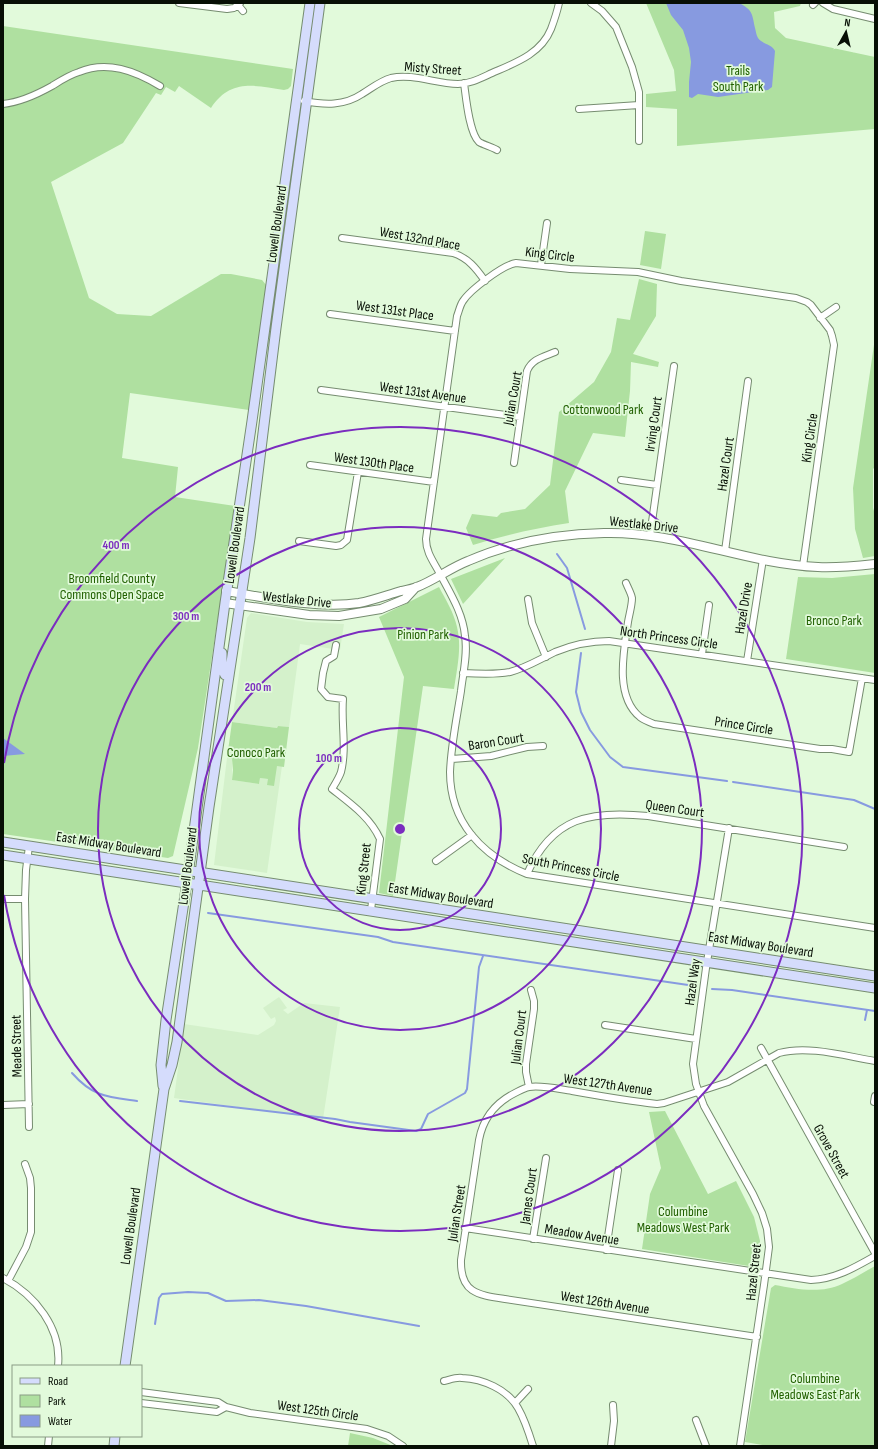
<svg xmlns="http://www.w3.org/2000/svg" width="878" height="1449" viewBox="0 0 878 1449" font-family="'Sofia Sans Condensed',sans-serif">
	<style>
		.built { fill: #d4f1cb }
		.green { fill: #afe0a0 }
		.water { fill: #879ae0 }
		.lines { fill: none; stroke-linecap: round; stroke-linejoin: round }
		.stream { stroke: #879ae0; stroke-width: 2 }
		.minor-casing { stroke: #768c70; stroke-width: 8 }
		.tertiary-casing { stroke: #768c70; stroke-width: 10 }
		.secondary-casing { stroke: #768c70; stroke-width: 11 }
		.minor { stroke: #fff; stroke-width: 6 }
		.tertiary { stroke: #fff; stroke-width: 8 }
		.secondary { stroke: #d5dcfc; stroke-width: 9 }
		.ring { fill: none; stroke: #7b2cbf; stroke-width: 2 }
		.labels { text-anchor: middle; stroke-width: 3.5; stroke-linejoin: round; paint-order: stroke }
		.street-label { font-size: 14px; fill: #070f05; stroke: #e2fadb }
		.park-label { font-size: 14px; fill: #216000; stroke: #e2fadb }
		.centre { fill: #7b2cbf; stroke: #e2fadb; stroke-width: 2 }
		.ring-label { font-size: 12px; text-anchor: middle; font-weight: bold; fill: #7b2cbf; stroke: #e2fadb; stroke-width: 3.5; stroke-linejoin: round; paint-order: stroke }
	</style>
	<rect width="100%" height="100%" fill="#e2fadb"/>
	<path class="built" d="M251,613l56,9 37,2 -4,26 -40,-6 -11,83 -11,-1 -1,2 -45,-6 15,-104z
		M227,758l5,1v21l27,4 1,-6 8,1 9,-13h5l-15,107 -53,-8z
		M279,997l8,11 -4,2 5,4 16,-11 36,4 -17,112 -149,-21 10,-74 74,11 16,-10 2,-4 -1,-4 -4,2 -8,-11z"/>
	<path class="green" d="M646,3h155l-1,3 -26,6 1,16 11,10 89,19v72l-198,17v-37l-31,-2v-13l30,-3 -2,-21z
		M3,26l290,43 -2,17 -3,3 -4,1c-30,-5 -54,-11 -73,18l-32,-22 -4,6 -9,-5 -5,8 -5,-2 -33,50 -72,39 38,116 28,16 34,2 70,-42h10l31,6 5,6 -18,124 -119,-17 -8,65 56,9 -3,30 60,9 -37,242 -25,108 -5,2 -165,-24z
		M645,231l21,3 -5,35 -21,-4z
		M639,279l18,5 -1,32 -23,38 26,8 -1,5 -27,-5 -1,29 -5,46 -32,-4 -28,58 4,32c-33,5 -64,12 -96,22l-7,-17 6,-14 25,3 4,-4 24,-4 25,-24 9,-73 35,-30 17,-30 6,-34 13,2z
		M875,338v129l-2,2v39l2,6v42l-12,2 -8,-29 -2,-41z
		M505,558l-42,46 -12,-25z
		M875,574v99l-89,-14 12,-82 34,1z
		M439,587c7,13 15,26 18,40 5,20 0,42 -3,62l-31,-3 -30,210 -14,-3 25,-216 -25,-60z
		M232,722l45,6 1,-2 11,1 -5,40 -7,-1 -3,20 -7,-1 1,-6 -8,-1 -1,6 -27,-4 1,-10 -1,-11 -5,-1z
		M665,1111l43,83 28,-13 18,36 6,24v22l-5,4 -113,-18 8,-55 11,-26 -12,-56z
		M875,1266v180h-106l-24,-4 26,-154 4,-3c21,4 46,9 67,-1 11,-5 22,-12 33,-18z
		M350,1433l23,5 20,8h-45z"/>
	<path class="water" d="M666,3h73c14,7 13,11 16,25 1,3 1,7 3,10 4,6 14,6 17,13l-3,36 -4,3 -50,7 -20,-3 -6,4 -3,-1v-15l2,-20 -2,-14 -6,-18 -12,-15z
		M3,738l22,16 -22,2z"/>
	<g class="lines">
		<path class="stream" d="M557,554l10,14 18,61
			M581,653l-5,39 5,20 9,18 20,27 13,10 104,14
			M733,782l121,18 21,9
			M208,913l170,24 15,5 302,44
			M712,989l20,1 143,21
			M865,1020l2,-10
			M72,1073c21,24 36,24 65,28
			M180,1101l155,18 15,3 66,9 5,-2 7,-15 37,-21 2,-4 12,-122 4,-11
			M155,1324l4,-26 3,-4 26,-2 20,1 18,8 33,-1 47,6 113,20"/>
		<g class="minor-casing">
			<path id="minor" d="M179,3l48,6 7,-1 6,-5
				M591,3l11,8 14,16 16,40 7,25v49
				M823,3l10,6 42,10
				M238,5l5,6
				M813,5l2,-2
				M464,83c2,14 5,50 15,59 5,3 13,5 18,8
				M304,101c21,4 40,5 58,-7 10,-6 18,-13 29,-16 22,-5 45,6 67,6 12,0 23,-6 34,-11 23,-10 49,-19 59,-44 3,-8 6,-17 8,-26
				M3,104c18,-2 33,-9 49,-18 8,-5 17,-11 27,-14 28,-12 56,-1 81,14
				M579,109l60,-4
				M342,238l111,15c15,5 23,15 32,28
				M541,265l6,-42
				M330,314l125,17
				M820,318l16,-11
				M321,390l199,27
				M514,463l13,-92c5,-12 16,-14 28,-19
				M310,465l124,17
				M621,480l36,5
				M650,536l24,-170
				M299,541l37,5 5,-1 6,-5 11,-68
				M725,551l23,-170
				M803,566l31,-221 -2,-9 -2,-6 -19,-25 -4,-3 -11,-4 -115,-17 -43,-9 -68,-3 -54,-6c-13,2 -46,27 -53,38 -3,4 -4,10 -6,15l-31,223c0,13 7,22 13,33 11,21 24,41 26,64 3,18 -2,37 -4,55 -4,26 -10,54 -11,81 0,50 32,84 77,102l348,54
				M626,583c2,5 5,10 6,15 0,8 -3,17 -4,24 -4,28 -14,74 12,95 4,3 9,5 14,7l166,25h12l17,3 13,-74
				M528,599l4,24 14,34
				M336,645l-2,11 -8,5 -3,12 -2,16 7,8 15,2c-2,25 4,49 -2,73 -2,6 -6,12 -9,17 19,15 38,28 48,50l-9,71
				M702,654l7,-49
				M747,661l16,-102
				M463,673c16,1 32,2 47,-1 16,-4 30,-13 45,-20 17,-7 35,-11 54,-11l266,39
				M452,759l39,-3 36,-9 16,-1
				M729,828l-23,140 -13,96 3,20 8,22 49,88 9,19 5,16 2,18 -5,38 -24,161
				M436,861l36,-26
				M527,874c25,-57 64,-64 121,-58l196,31
				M3,899h22
				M605,1025l91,14
				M761,1048l114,205
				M529,1087l-3,-15v-8l8,-55v-8l-3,-11
				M874,1102l1,-6
				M3,1105l26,-1
				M29,1127l-4,-228 1,-29 3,-24
				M465,1228l346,52c24,-1 43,-12 64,-24
				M533,1239l13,-81
				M606,1250l12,-80
				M3,1278c32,17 59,50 55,88
				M8,1281l18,-34 5,-15v-44l-1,-10 -5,-14
				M757,1337l-252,-38c-27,-4 -45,-6 -44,-39l18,-120c4,-22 16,-37 36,-47 4,-2 9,-5 14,-6 13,-2 29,2 43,4 28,5 56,10 85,13l7,-1 64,-21 51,-29c29,-8 66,3 96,8
				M444,1381c5,-1 12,-4 18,-3 21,1 45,11 56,30 7,12 11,25 15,38
				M141,1392l77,10 8,5 24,6 117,16 21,7 15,10
				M141,1403l76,9 9,-5
				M515,1403l13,-14
				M696,1420l10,26
				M48,1446l1,-10
				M611,1446l3,-25 -1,-16"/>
		</g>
		<g class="tertiary-casing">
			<path id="tertiary" d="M226,591c41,7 93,18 133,12 15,-3 28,-8 42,-12 5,-1 11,-2 16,-4 18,-7 33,-19 51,-26 43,-19 89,-27 136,-28 74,-2 142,31 214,34 19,1 38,-1 57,-3
				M225,603l84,12 30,1 42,-7 24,-10 11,-12"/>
		</g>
		<g class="secondary-casing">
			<path id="secondary" d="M222,653v16l3,6 4,1
				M3,842l872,134
				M3,855l872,133
				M163,1086l-2,-21 5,-45 21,-138 38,-279 27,-182 58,-418
				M125,1366l39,-277 8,-24 5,-23 32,-235 41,-269 26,-210 44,-325
				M114,1446l1,-10"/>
		</g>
		<use href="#minor" class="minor"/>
		<use href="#tertiary" class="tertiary"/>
		<use href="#secondary" class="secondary"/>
	</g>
	<g class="ring">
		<circle cx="400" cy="829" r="101"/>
		<circle cx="400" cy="829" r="201"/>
		<circle cx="400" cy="829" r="302"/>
		<path d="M4 763A402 402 0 1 1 4 895"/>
	</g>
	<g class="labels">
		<g class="street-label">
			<text transform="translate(433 68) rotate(4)" y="5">Misty Street</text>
			<text transform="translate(276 224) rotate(-82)" y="5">Lowell Boulevard</text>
			<text transform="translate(420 238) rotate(10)" y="5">West 132nd Place</text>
			<text transform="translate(550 254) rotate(7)" y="5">King Circle</text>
			<text transform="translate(395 310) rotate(8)" y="5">West 131st Place</text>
			<text transform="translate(423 392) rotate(8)" y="5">West 131st Avenue</text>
			<text transform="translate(512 398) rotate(-80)" y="5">Julian Court</text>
			<text transform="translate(653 424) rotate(-82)" y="5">Irving Court</text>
			<text transform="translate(809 438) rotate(-82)" y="5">King Circle</text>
			<text transform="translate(374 462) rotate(8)" y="5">West 130th Place</text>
			<text transform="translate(725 464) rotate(-82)" y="5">Hazel Court</text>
			<text transform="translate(644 524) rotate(6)" y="5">Westlake Drive</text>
			<text transform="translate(234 545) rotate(-82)" y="5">Lowell Boulevard</text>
			<text transform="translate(297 599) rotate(6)" y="5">Westlake Drive</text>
			<text transform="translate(743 608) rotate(-81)" y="5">Hazel Drive</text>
			<text transform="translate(669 637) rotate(8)" y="5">North Princess Circle</text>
			<text transform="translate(744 725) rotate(9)" y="5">Prince Circle</text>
			<text transform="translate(496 741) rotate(-9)" y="5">Baron Court</text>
			<text transform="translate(675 808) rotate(8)" y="5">Queen Court</text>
			<text transform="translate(109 844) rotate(9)" y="5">East Midway Boulevard</text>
			<text transform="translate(187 866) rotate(-83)" y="5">Lowell Boulevard</text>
			<text transform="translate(571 867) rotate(11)" y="5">South Princess Circle</text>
			<text transform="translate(363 869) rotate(-84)" y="5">King Street</text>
			<text transform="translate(441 895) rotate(9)" y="5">East Midway Boulevard</text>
			<text transform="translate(761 944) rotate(9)" y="5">East Midway Boulevard</text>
			<text transform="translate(692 982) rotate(-82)" y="5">Hazel Way</text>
			<text transform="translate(518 1037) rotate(-83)" y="5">Julian Court</text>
			<text transform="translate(16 1046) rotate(-91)" y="5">Meade Street</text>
			<text transform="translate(608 1084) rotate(8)" y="5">West 127th Avenue</text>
			<text transform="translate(832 1151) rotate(61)" y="5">Grove Street</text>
			<text transform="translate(528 1196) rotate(-82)" y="5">James Court</text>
			<text transform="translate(456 1213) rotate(-81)" y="5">Julian Street</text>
			<text transform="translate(130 1226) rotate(-82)" y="5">Lowell Boulevard</text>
			<text transform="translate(582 1234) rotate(9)" y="5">Meadow Avenue</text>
			<text transform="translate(753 1272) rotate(-84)" y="5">Hazel Street</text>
			<text transform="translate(605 1302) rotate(9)" y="5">West 126th Avenue</text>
			<text transform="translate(318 1410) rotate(8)" y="5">West 125th Circle</text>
		</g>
		<g class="park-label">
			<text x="738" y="75">Trails<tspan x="738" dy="16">South Park</tspan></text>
			<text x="603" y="414">Cottonwood Park</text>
			<text x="112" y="583">Broomfield County<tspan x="112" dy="16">Commons Open Space</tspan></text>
			<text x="834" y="625">Bronco Park</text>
			<text x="423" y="639">Pinion Park</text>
			<text x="256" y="757">Conoco Park</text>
			<text x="683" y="1216">Columbine<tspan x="683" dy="16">Meadows West Park</tspan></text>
			<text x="815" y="1383">Columbine<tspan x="815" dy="16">Meadows East Park</tspan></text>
		</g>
	</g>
	<circle cx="400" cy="829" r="6" class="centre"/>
	<g class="ring-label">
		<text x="116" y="549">400 m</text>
		<text x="186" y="620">300 m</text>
		<text x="258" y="691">200 m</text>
		<text x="329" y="762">100 m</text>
	</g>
	<rect width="878" height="1449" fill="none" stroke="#070f05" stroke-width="8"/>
	<rect x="12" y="1365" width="130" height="72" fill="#e2fadb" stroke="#8a9c85"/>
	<rect x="20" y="1378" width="20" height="6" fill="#d5dcfc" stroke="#8a9c85"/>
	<text x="48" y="1385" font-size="12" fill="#070f05">Road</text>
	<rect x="20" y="1395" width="20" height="12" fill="#afe0a0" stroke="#8a9c85"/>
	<text x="48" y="1405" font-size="12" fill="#070f05">Park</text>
	<rect x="20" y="1415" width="20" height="12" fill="#879ae0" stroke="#8a9c85"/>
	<text x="48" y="1425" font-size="12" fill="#070f05">Water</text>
	<g transform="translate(846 32) rotate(8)" stroke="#e2fadb" stroke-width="3" paint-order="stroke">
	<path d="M0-3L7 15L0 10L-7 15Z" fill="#070f05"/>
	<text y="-6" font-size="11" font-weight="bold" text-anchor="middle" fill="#070f05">N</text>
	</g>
</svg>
